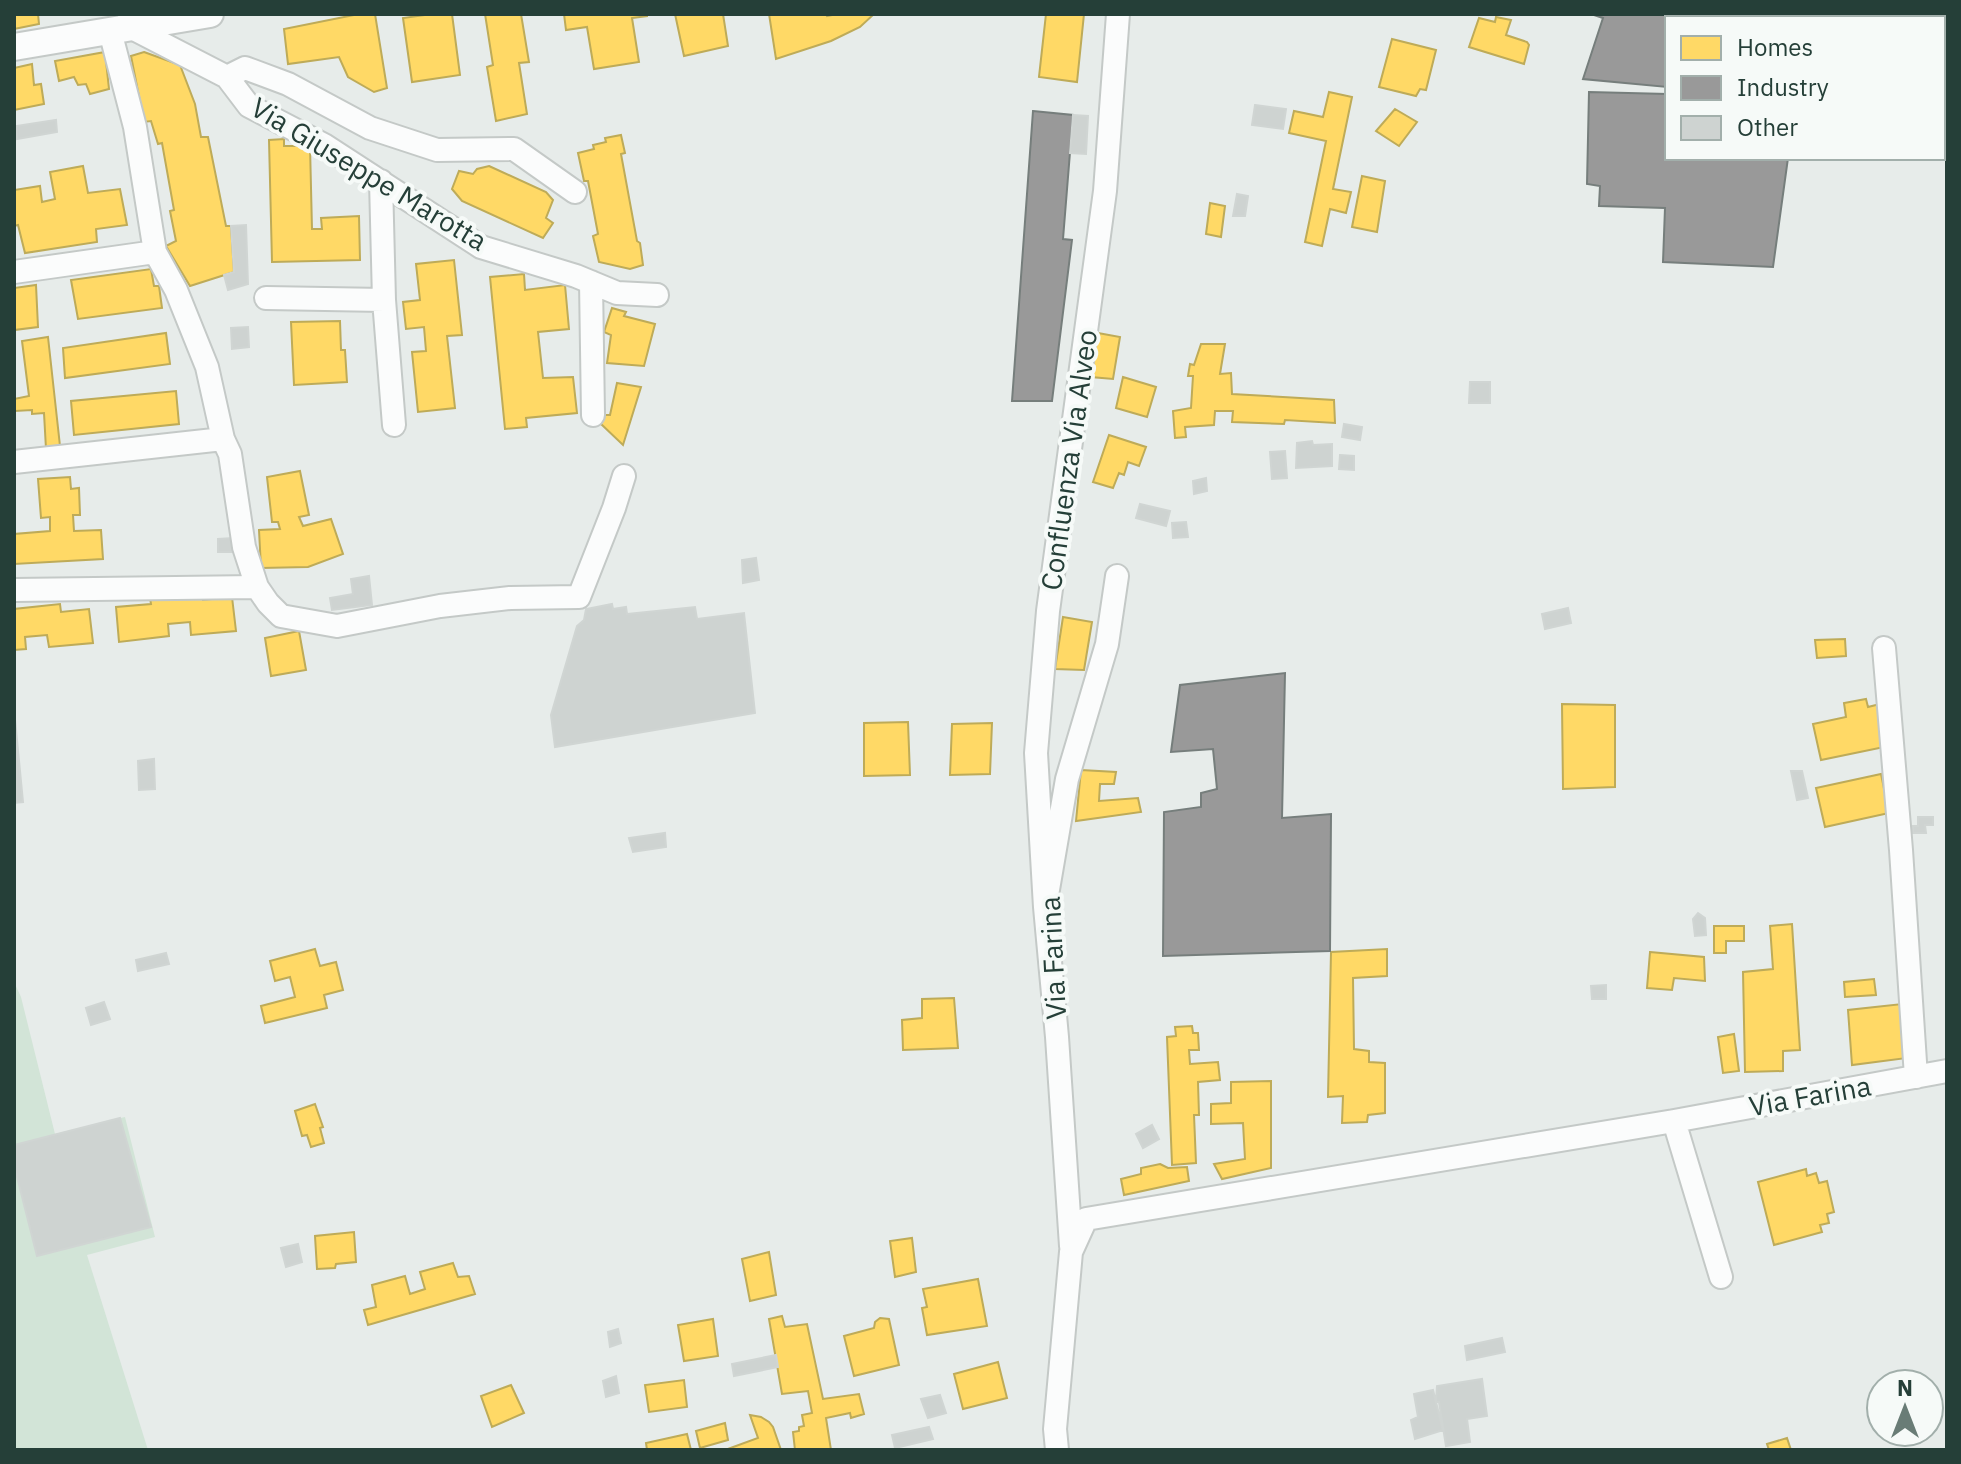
<svg xmlns="http://www.w3.org/2000/svg" width="1961" height="1464" viewBox="0 0 1961 1464" font-family="'IBM Plex Sans',sans-serif">
	<style>
		.green { fill: #d2e4d7 }
		.homes { fill: #ffd966; stroke: #beab58; stroke-width: 2 }
		.industry { fill: #999; stroke: #767e7c; stroke-width: 2 }
		.building { fill: #ced3d1; stroke: #d0d5d3; stroke-width: 2 }
		.lines { fill: none; stroke-linecap: round; stroke-linejoin: round }
		.minor-casing { stroke: #c4c9c7; stroke-width: 26 }
		.tertiary-casing { stroke: #c4c9c7; stroke-width: 30 }
		.minor { stroke: #fbfcfc; stroke-width: 22 }
		.tertiary { stroke: #fbfcfc; stroke-width: 26 }
		.labels { text-anchor: middle; stroke-width: 8; stroke-linejoin: round; paint-order: stroke }
		.street-label { font-size: 28px; fill: #253f38; stroke: #f6faf8 }
	</style>
	<rect width="100%" height="100%" fill="#e7ecea"/>
	<path class="green" d="M14,982l7,15 34,137 70,-17 30,120 -68,18 61,195h-134z"/>
	<path class="homes" d="M14,14h24l1,10 -25,5z
		M359,14h16l12,74 -13,4 -26,-15 -9,-20 -51,7 -4,-35z
		M432,14h20l8,61 -48,7 -9,-64z
		M485,14h36l8,48 -10,1 8,51 -31,7 -9,-54 6,-2z
		M564,14h83v2l-15,2 7,44 -45,7 -7,-42 -21,3z
		M675,14h48l5,32 -44,10z
		M769,14h57l1,2 10,-2h37l-14,13 -29,14 -55,18z
		M1046,14h38l-7,68 -38,-5z
		M1496,17l15,3 -5,15 21,7 2,3 -5,19 -55,-17 10,-29 16,4z
		M1392,39l44,11 -10,40 -6,-1 -4,7 -37,-9z
		M105,52l4,37 -19,5 -4,-10 -8,1 -4,-8 -15,4 -4,-20z
		M144,52l36,13 15,39 6,33h7l18,89h5l3,46 -44,14 -24,-40 10,-5 -6,-30 4,-1 -12,-67 -4,1 -7,-23 -7,1 -13,-66z
		M32,64l2,21 7,-1 3,20 -30,6v-42z
		M1329,92l23,5 -19,92 18,3 -5,21 -16,-4 -8,37 -17,-4 21,-101 -37,-8 5,-22 29,6z
		M1395,109l22,13 -18,24 -23,-15z
		M621,135l4,18 -4,1 16,87 3,2 3,22 -13,4 -31,-7 -6,-26 5,-2 -10,-53h-4l-6,-28 16,-4 -1,-4 13,-3 -1,-4z
		M284,139v7h26l2,83h10l-1,-11 38,-2 1,44 -88,2 -3,-122z
		M83,166l5,27 32,-4 7,36 -31,4 1,13 -72,11 -7,-28 -4,1v-36l26,-4 2,16 13,-3 -5,-27z
		M489,166l57,26 7,8 -7,18 7,5 -10,15 -81,-37 -10,-12 7,-18 14,3 4,-5z
		M1362,176l23,5 -8,51 -25,-5z
		M1210,203l15,3 -4,31 -15,-3z
		M454,260l8,75 -15,1 8,72 -37,4 -6,-60 14,-1 -2,-24 -18,2 -3,-27 17,-2 -4,-36z
		M151,269l3,17h5l3,22 -84,11 -7,-39z
		M524,274l1,16 40,-5 4,44 -31,3 5,46 30,-1 4,36 -51,5 1,9 -22,2 -15,-152z
		M36,285l2,42 -24,3v-42z
		M612,308l14,4 -2,4 31,8 -11,42 -37,-3 4,-28 -7,-3z
		M340,321l1,29h4l2,32 -53,3 -3,-63z
		M166,333l4,31 -105,14 -2,-30z
		M1098,333l22,4 -7,42 -22,-2z
		M48,337l12,109 -14,3 -2,-36 -12,1v-4l-17,1 -1,-12 15,-3 -7,-55z
		M1201,344h24l-5,30 11,-1 1,21 102,6 1,23 -50,-3 -1,4 -52,-2 1,-11h-18l-1,14 -29,2 1,10 -11,1 -2,-27 18,-3 2,-32h-5l2,-12 4,1z
		M1123,377l33,10 -9,30 -31,-9z
		M617,383l24,4 -18,58 -23,-22v-8h10z
		M176,391l3,33 -105,11 -3,-34z
		M1109,435l37,12 -7,19 -11,-4 -4,13 -5,-2 -6,15 -20,-6z
		M300,471l9,44 -10,2 4,9 28,-7 12,35 -35,13 -47,1 -2,-38 21,-1 -2,-7h-6l-5,-45z
		M70,477l1,12 8,-1 1,27h-7l1,16 27,-1 2,29 -89,5v-30l36,-3v-14l-9,1 -3,-39z
		M202,592l1,8 29,-3 4,34 -45,4 -1,-13 -22,2 1,12 -50,6 -3,-35 35,-3 -1,-6z
		M60,604l1,8 28,-3 4,34 -44,4 -2,-12 -22,2 1,12 -12,1v-41z
		M1063,617l29,5 -8,48 -29,-1z
		M299,631l7,39 -35,6 -6,-38z
		M1845,639l1,17 -29,2 -2,-18z
		M1866,699l2,8 12,-3 9,42 -68,14 -8,-36 33,-7 -2,-14z
		M1562,704l53,1v82l-52,2z
		M908,722l2,53 -46,1v-53z
		M992,723l-2,51 -40,1 2,-51z
		M1081,770l35,2 -2,12h-14l-1,17 39,-3 3,14 -65,9z
		M1881,774l8,39 -64,14 -9,-39z
		M1792,924l8,126 -17,1v20l-38,1 -2,-100 30,-3 -3,-43z
		M1714,926h30v15h-18v12h-12z
		M315,949l5,17 16,-4 7,28 -19,5 3,13 -62,15 -4,-17 34,-9 -5,-20 -15,4 -5,-20z
		M1387,949v27l-34,2 1,71 15,2v11l16,1v50l-17,2 -1,7 -25,1 1,-27 -15,1 3,-145z
		M1650,952l54,5 1,24 -31,-3 -2,12 -25,-2z
		M1874,979l2,16 -31,2 -1,-15z
		M954,998l4,50 -55,2 -1,-30 20,-2v-19z
		M1902,1004l5,54 -55,7 -4,-55z
		M1192,1026l1,7h5l1,17h-10l1,14 28,-2 2,18 -22,2 1,33h-5l2,48 -24,2 -5,-128 9,-1 -1,-9z
		M1734,1034l5,37 -16,2 -5,-36z
		M1271,1081v87l-49,11 -8,-15 31,-5 -2,-36 -32,1v-20l20,-1v-21z
		M315,1104l8,23 -3,1 4,15 -13,4 -4,-12 -5,1 -7,-25z
		M1160,1164l8,4 19,-1 2,14 -65,14 -3,-16 20,-5v-6z
		M1806,1169l1,7 9,-3 3,10 8,-2 7,31 -7,2 2,9 -9,2 2,7 -48,13 -16,-63z
		M354,1232l2,30 -20,2 -1,4 -18,1 -2,-33z
		M912,1238l4,34 -21,5 -5,-36z
		M769,1252l7,43 -26,6 -8,-42z
		M453,1263l5,14 11,-1 6,18 -107,31 -4,-15 12,-3 -4,-22 33,-9 5,18 15,-5 -5,-17z
		M978,1279l9,47 -60,9 -5,-27 5,-1 -4,-18z
		M782,1316l3,11 22,-3 16,75 36,-5 5,20 -13,4 -1,-5 -24,5 5,32h-36l-2,-18 6,-1v-4l5,-1 -2,-11 10,-2 -4,-22 -26,3 -13,-75z
		M880,1318l9,1 10,46 -45,11 -10,-40 30,-8 1,-6z
		M713,1319l5,37 -34,5 -6,-36z
		M998,1362l9,36 -44,11 -9,-35z
		M684,1380l3,27 -38,5 -4,-27z
		M511,1385l13,28 -32,14 -11,-31z
		M750,1415l11,2 8,5 4,5 8,23h-56l33,-12z
		M725,1423l3,17 -28,8 -4,-17z
		M687,1434l4,16h-44l-1,-7z
		M1787,1438l4,12h-22l-2,-6z"/>
	<path class="industry" d="M1591,14h179l-1,4h-102v69l-84,-8 20,-61z
		M1589,92l78,2v64h121l-15,109 -110,-5 2,-54 -66,-2 1,-20 -13,-2z
		M1033,111l40,4 -10,124 9,1 -20,161h-40z
		M1285,673l-3,145 49,-4 -1,137 -167,5 1,-144 37,-5v-14l16,-4 -4,-40 -42,3 9,-67z"/>
	<path class="building" d="M1255,105l31,4 -3,20 -31,-4z
		M1073,115l15,1 -2,38 -16,-1z
		M56,120l1,12 -40,7 -1,-13z
		M1237,194l11,2 -3,20h-12z
		M246,225l2,59 -20,6 -4,-15 10,-3 -3,-46z
		M248,327l1,20 -17,2 -1,-21z
		M1470,382h20v21h-21z
		M1344,424l18,3 -2,13 -18,-3z
		M1312,441l1,4 19,-1v22l-36,2 1,-25z
		M1285,451l2,27 -15,1 -2,-27z
		M1340,455l14,1v14l-15,-1z
		M1206,478l1,13 -13,3 -1,-13z
		M1140,504l30,7 -4,15 -30,-8z
		M1186,522l2,15 -15,1 -1,-15z
		M233,538v14h-15v-13z
		M756,558l3,22 -16,3 -1,-23z
		M369,576l3,29 -40,5 -2,-12 23,-4 -2,-15z
		M612,604l1,5 13,-2 1,7 68,-7 2,12 47,-6 11,100 -200,34 -4,-32 26,-89 7,-6 2,-11z
		M1568,608l3,15 -26,6 -3,-15z
		M14,709l9,93 -9,1z
		M154,759l1,30 -16,1 -1,-29z
		M1791,771h11l6,27 -11,2z
		M1918,817h15v8h-8l1,8h-13v-7h5z
		M665,833l1,14 -33,5 -4,-14z
		M1698,913l7,5 1,17 -11,1 -2,-17z
		M166,953l3,11 -31,7 -2,-11z
		M1606,985v14h-14l-1,-13z
		M104,1002l6,17 -19,6 -5,-17z
		M120,1118l31,109 -114,29 -23,-91v-20z
		M1152,1125l7,14 -16,9 -7,-14z
		M298,1244l4,18 -16,5 -5,-19z
		M618,1329l3,14 -11,4 -2,-15z
		M1502,1338l3,14 -38,8 -2,-14z
		M776,1355l2,12 -44,9 -2,-12z
		M616,1376l3,17 -13,4 -3,-16z
		M1482,1379l5,37 -20,3 3,23 -24,4 -7,-44h-3l1,-16z
		M1433,1390l10,40 -28,9 -4,-19 7,-3 -4,-23z
		M940,1395l6,18 -18,5 -7,-19z
		M929,1427l4,12 -38,9 -3,-13z"/>
	<g class="lines">
		<g class="minor-casing">
			<path id="minor" d="M129,14l3,14 95,49 22,29 75,39 157,102 95,29 41,17 40,2
				M227,77l18,-9 43,16 82,44 67,22 77,-1 61,43
				M381,181l3,119 10,125
				M14,272l141,-20
				M591,282l2,133
				M266,298l118,2
				M223,439l7,15 14,93 13,40 11,16 13,13 56,10 103,-20 70,-8 69,-1 35,-89 10,-32
				M14,462l209,-23 -16,-72 -31,-77 -21,-38 -20,-125 -25,-96
				M14,590l243,-3
				M1884,648l17,202 15,227
				M1045,907l-9,-154 12,-142 57,-420 13,-177
				M1674,1121l47,156
				M1071,1246l-14,-209 -12,-130 22,-128 40,-135 10,-68
				M1057,1450l-2,-21 16,-177 15,-33 588,-98 273,-50"/>
		</g>
		<g class="tertiary-casing">
			<path id="tertiary" d="M14,47l196,-33"/>
		</g>
		<use href="#minor" class="minor"/>
		<use href="#tertiary" class="tertiary"/>
	</g>
	<g class="labels">
		<g class="street-label">
			<text transform="translate(369 174) rotate(31)" y="10">Via Giuseppe Marotta</text>
			<text transform="translate(1069 460) rotate(-82)" y="10">Confluenza Via Alveo</text>
			<text transform="translate(1053 958) rotate(-93)" y="10">Via Farina</text>
			<text transform="translate(1810 1096) rotate(-10)" y="10">Via Farina</text>
		</g>
	</g>
	<rect width="1961" height="1464" fill="none" stroke="#253f38" stroke-width="32"/>
	<rect x="1665" y="16" width="280" height="144" fill="#f6faf8" stroke="#a2afab" stroke-width="2"/>
	<rect x="1681" y="36" width="40" height="24" fill="#ffd966" stroke="#a2afab" stroke-width="2"/>
	<text x="1737" y="56" font-size="24" fill="#253f38">Homes</text>
	<rect x="1681" y="76" width="40" height="24" fill="#999999" stroke="#a2afab" stroke-width="2"/>
	<text x="1737" y="96" font-size="24" fill="#253f38">Industry</text>
	<rect x="1681" y="116" width="40" height="24" fill="#ced3d1" stroke="#a2afab" stroke-width="2"/>
	<text x="1737" y="136" font-size="24" fill="#253f38">Other</text>
	<g transform="translate(1905 1408)"><circle r="38" fill="#f6faf8" stroke="#a2afab" stroke-width="2"/>
	<path d="M0-6L14 30L0 20L-14 30Z" fill="#697c76"/>
	<text y="-12" font-size="22" font-weight="bold" text-anchor="middle" fill="#253f38">N</text>
	</g>
</svg>
